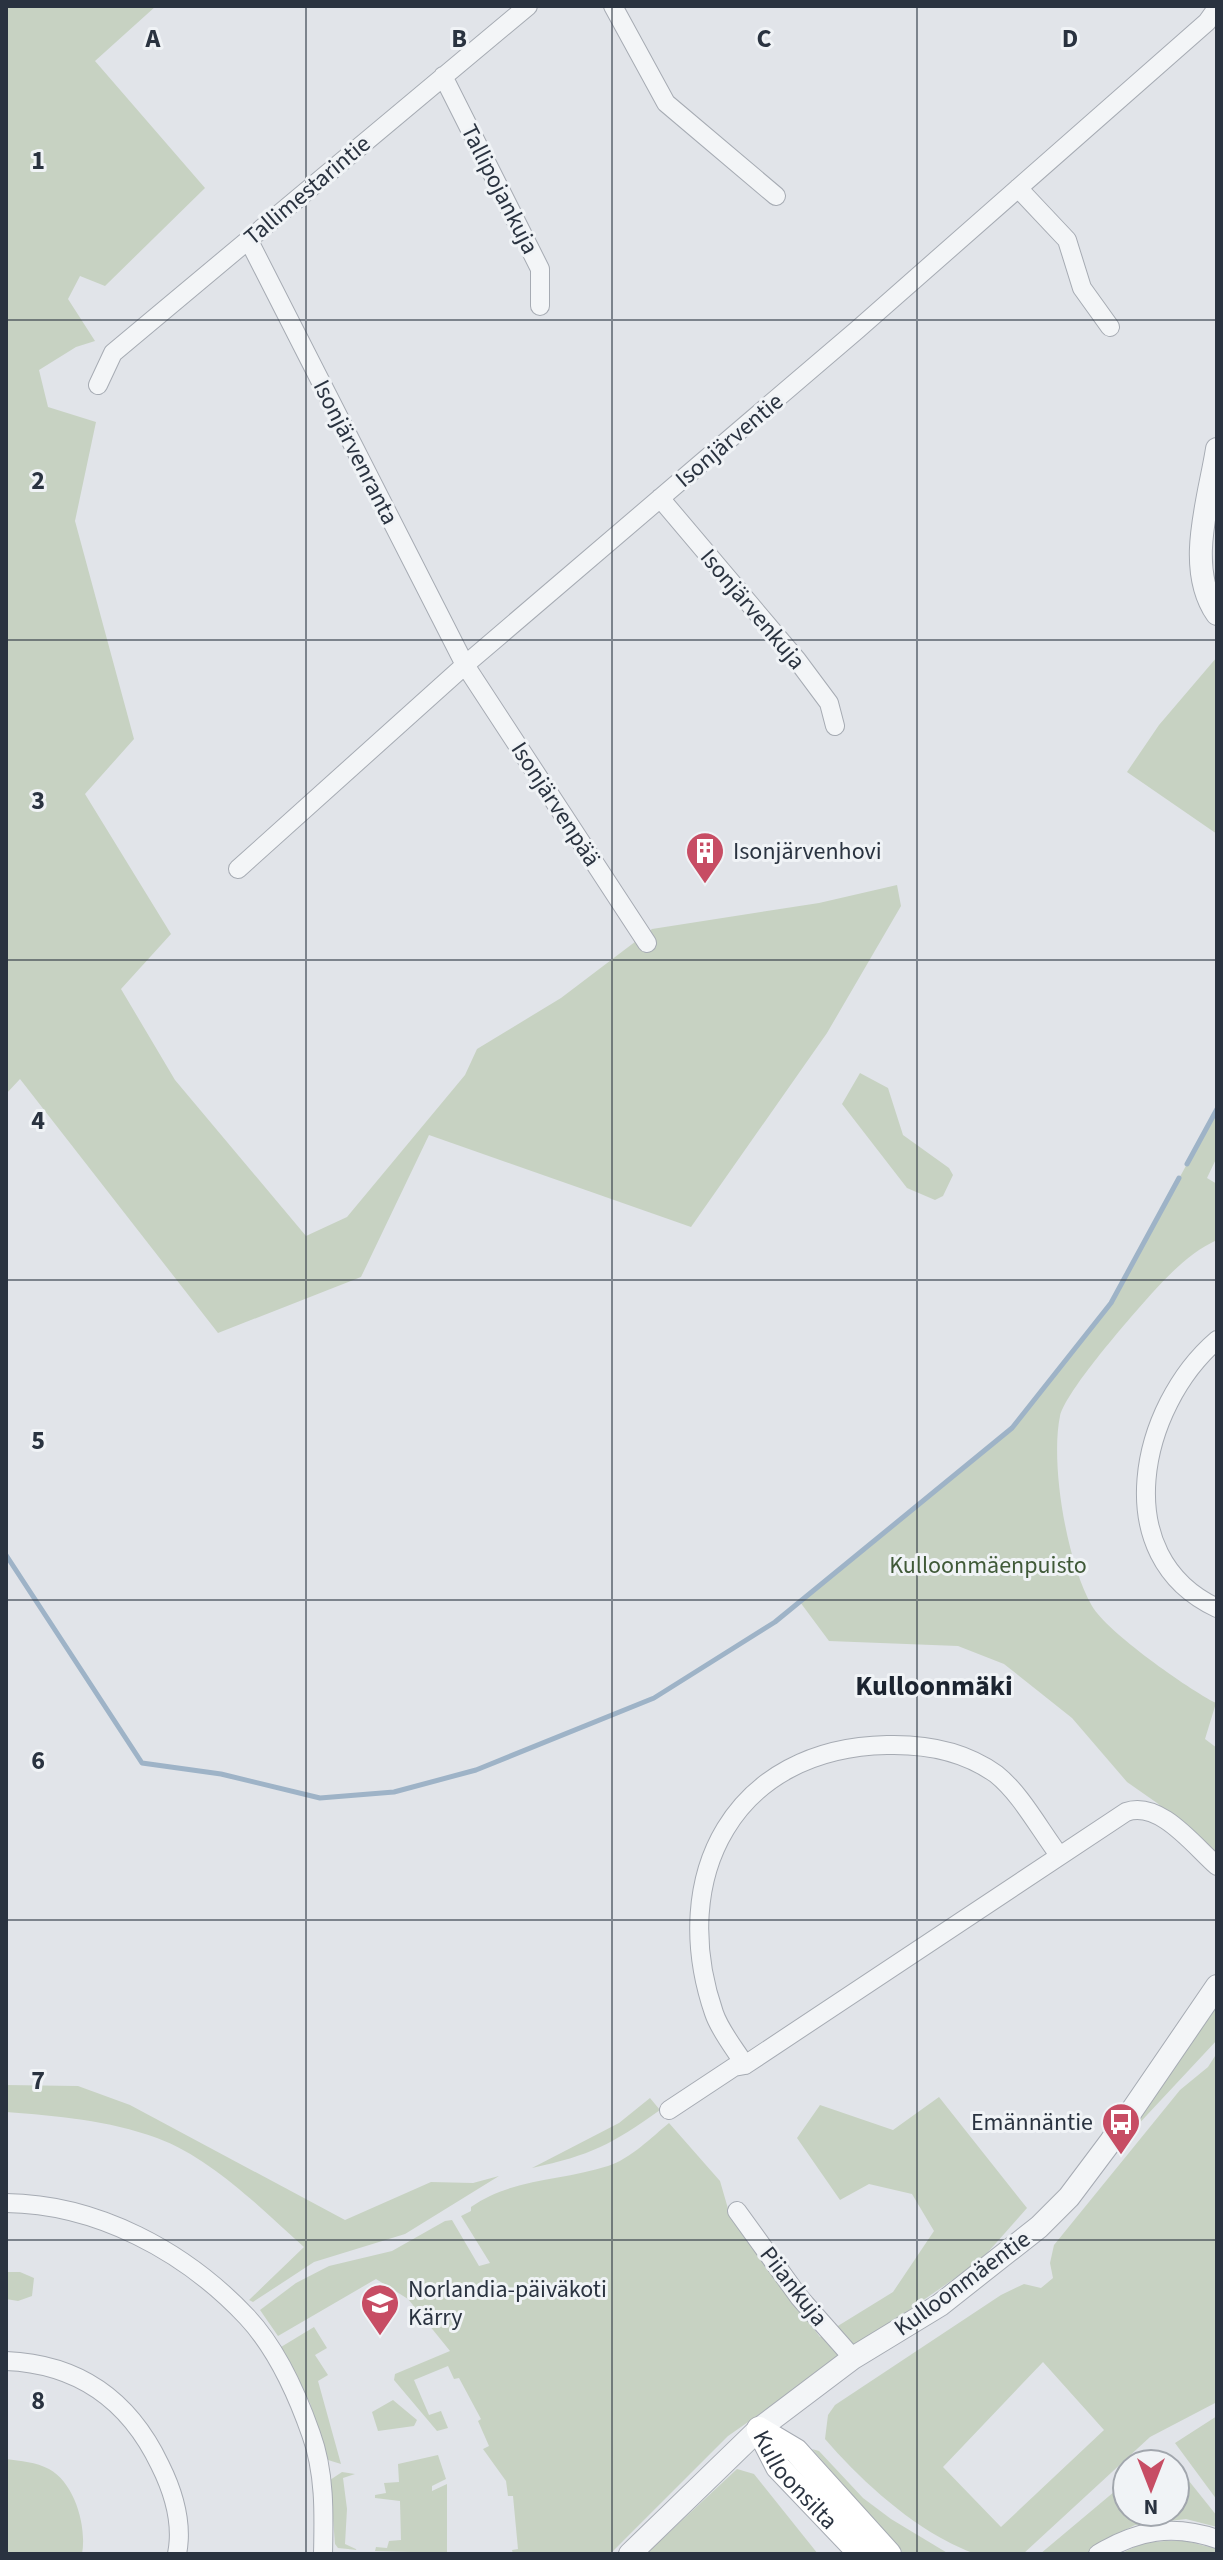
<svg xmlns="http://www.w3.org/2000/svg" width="1223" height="2560" viewBox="0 0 1223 2560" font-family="'Source Sans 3',sans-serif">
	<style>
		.green { fill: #c7d2c2; fill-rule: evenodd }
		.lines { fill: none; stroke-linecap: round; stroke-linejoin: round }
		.stream { stroke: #9eb3c7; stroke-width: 5 }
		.minor-casing { stroke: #a6abb3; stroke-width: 20 }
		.tertiary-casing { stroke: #a6abb3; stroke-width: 24 }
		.secondary-casing { stroke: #a6abb3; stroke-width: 26 }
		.minor { stroke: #f3f5f7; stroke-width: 18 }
		.tertiary { stroke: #f3f5f7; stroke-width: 22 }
		.secondary { stroke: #fff; stroke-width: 24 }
		.grid { fill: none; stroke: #2a3340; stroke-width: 2; stroke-opacity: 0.55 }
		.labels { text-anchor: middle; stroke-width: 6; stroke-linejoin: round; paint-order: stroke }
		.street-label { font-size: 24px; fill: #2a3340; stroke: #f0f3f6 }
		.poi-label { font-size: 24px; fill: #2a3340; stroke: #f0f3f6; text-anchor: start }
		.park-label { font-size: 24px; fill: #405a38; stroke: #f0f3f6 }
		.quarter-label { font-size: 28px; font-weight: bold; fill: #1c2430; stroke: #f0f3f6 }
		.grid-label { font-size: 26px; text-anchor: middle; font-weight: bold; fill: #2a3340; stroke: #f0f3f6; stroke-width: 6; stroke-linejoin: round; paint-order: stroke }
	</style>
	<rect width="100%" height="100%" fill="#e1e4e9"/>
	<path class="green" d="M6,6h150l-61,55 110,127 -100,98 -25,-10 -12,23 27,42 -19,6 -37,23 9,37 48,15 -21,99 59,218 -49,55 86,140 -50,55 54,91 131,156 41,-19 118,-142 12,-26 84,-51 91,-69 167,-26 78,-18 4,21 -74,127 -136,194 -262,-92 -68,142 -143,56 -198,-254 -14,15z
		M1217,657v177l-90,-62 32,-47z
		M860,1073l28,15 15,47 46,33 4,7 -10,21 -8,4 -28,-12 -65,-84z
		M1217,1109v48l-10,21 10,6v56c-34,15 -62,50 -86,77 -17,20 -65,76 -71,99 -10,48 7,147 32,190 15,26 96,83 124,97l-11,36 12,9v108l-60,-53 -30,-21 -55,-64 -68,-54 -46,-18 -129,-5 -29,-39 212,-174 99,-125z
		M1217,2005v35l-84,90 7,-20z
		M1217,2053v349l-67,35 -127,117c-15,0 -36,4 -50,-1 -56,-21 -110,-70 -148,-114l3,-24 7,-10 166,-110 23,-11 17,4 12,-10 -3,-15 4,-18 126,-155 28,-23zM1043,2362l61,68 -103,97 -58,-60z
		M6,2085l72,1 52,19 215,115 86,-38 42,1 26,-7 -94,58 -91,28 -61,40 -4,-2 55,-53c-44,-39 -91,-88 -147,-109 -49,-18 -100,-22 -151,-26z
		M939,2097l88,111 -46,52 -253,176 -118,118h-97l-1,-4 6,-1 -5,-53h-5l-2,-15 -23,-32 6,-3 -11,-25 3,-2 -22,-41 -5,1 -6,-13 -34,14 15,35 12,-4 7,17 -11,3 -43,-51 1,-6 55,-23 -42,-52 -32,-20 -98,57 -18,-26 36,-27 33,-17 63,-15 53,-30 7,-1 27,46 11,-3 -29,-47 10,-5v-4c41,-29 91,-26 137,-41 22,-7 44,-29 61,-43l51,58 11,38 89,118 73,-45 41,-61 -22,-37 -43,-10 -29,16 -43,-62 23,-33 73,25z
		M650,2098l10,12c-49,35 -69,45 -128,58l87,-45z
		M6,2272h14l14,6 -2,18 -14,5 -12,-2z
		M314,2327l13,21 -12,7 13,20 -10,6 23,83 -13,-4 -18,-57 -29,-56z
		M393,2400l24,20 -3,6 -36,5 -6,-19z
		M1217,2416v84l-42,-57z
		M812,2449l7,2 44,47 28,21 58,35h-45z
		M438,2455l8,24 -14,7v5l15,-7v69l-72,-2 1,-4 11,1 2,-7 12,-1 -1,-39 -25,-3v-3l11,-2 -2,-10 15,-1 -1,-18z
		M6,2459c15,2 30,3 43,10 26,14 38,58 33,85h-76z
		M1156,2459l17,2 44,55v11l-31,-8 -51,6 -32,16 -16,13h-47l87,-73v31h48v-48h-26z
		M737,2469l17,5 64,80h-172z
		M342,2472l13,2 -12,4 4,31 -2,35 13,6 -20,-2 -3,-4 -5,-64z
		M1166,2541h20l31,8v5h-97l23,-11z"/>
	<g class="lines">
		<path class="stream" d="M1187,1164l30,-55
			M6,1555l136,208 79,11 99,24 74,-6 82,-22 178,-72 121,-76 237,-194 99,-125 68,-125"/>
		<g class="minor-casing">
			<path id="minor" d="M613,6l53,97 110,93
				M443,76l97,193v37
				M1018,188l49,52 15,48 28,39
				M248,239l217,426 182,278
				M98,385l15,-32 415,-347
				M660,498l137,162 32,43 6,23
				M238,869l227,-204 392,-335 350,-308 10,-14
				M1217,1340c-77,66 -111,216 0,268
				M745,2065c-10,-16 -25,-34 -31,-52 -47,-137 20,-265 173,-268 38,-1 77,6 109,29 25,20 44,56 63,81
				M669,2110l65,-43 11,-2 381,-253c34,-12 68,34 91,54
				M6,2203c91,1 179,48 241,114 29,31 50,77 64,117 14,38 13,80 12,120
				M737,2211l62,86 54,61
				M6,2361c73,3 123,39 154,104 13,26 23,59 17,89
				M1098,2554c39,-24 75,-30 119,-15"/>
		</g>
		<g class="tertiary-casing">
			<path id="tertiary" d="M1217,449c-8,51 -32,119 0,165
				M630,2554l129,-125 94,-71 87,-53 99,-78 30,-30 42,-56 106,-155"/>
		</g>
		<g class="secondary-casing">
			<g id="secondary">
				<path d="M759,2429l37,22 93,103"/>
				<path id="s1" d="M759,2430l19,37 83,87"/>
			</g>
		</g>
		<use href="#minor" class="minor"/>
		<use href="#tertiary" class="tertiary"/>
		<use href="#secondary" class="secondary"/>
	</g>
	<path class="grid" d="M306,6v2548M612,6v2548M917,6v2548M6,320h1211M6,640h1211M6,960h1211M6,1280h1211M6,1600h1211M6,1920h1211M6,2240h1211"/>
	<defs>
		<g id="building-pin" transform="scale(2)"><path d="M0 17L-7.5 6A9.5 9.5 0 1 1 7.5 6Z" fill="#c74d64" stroke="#f0f3f6"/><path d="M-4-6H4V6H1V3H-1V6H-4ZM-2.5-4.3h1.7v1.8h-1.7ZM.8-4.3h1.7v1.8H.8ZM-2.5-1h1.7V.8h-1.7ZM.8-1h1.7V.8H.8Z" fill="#fff"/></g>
		<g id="bus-pin" transform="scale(2)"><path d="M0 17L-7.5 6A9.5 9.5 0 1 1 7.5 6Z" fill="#c74d64" stroke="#f0f3f6"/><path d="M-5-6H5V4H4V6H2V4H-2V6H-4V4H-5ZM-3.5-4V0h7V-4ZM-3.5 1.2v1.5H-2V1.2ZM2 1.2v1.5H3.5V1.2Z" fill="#fff"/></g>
		<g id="school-pin" transform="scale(2)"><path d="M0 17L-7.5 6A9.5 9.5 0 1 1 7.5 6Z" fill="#c74d64" stroke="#f0f3f6"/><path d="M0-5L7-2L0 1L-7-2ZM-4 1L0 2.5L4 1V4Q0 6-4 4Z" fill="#fff"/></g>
	</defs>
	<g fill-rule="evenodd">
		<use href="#building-pin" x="705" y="851"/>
		<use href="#bus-pin" x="1121" y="2122"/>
		<use href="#school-pin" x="380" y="2303"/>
	</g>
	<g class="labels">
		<g class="street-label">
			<text transform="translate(500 189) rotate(63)" y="8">Tallipojankuja</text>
			<text transform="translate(307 190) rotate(-40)" y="8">Tallimestarintie</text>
			<text transform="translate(729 440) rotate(-40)" y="8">Isonjärventie</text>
			<text transform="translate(356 452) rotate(63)" y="8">Isonjärvenranta</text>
			<text transform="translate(753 609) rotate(50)" y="8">Isonjärvenkuja</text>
			<text transform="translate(556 804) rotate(57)" y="8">Isonjärvenpää</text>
			<text transform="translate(962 2283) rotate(-36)" y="8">Kulloonmäentie</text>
			<text transform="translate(794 2286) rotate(52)" y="8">Piiankuja</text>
			<text dy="8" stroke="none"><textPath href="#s1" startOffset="62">Kulloonsilta</textPath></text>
		</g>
		<g class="poi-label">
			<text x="733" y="859">Isonjärvenhovi</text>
			<text x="1093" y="2130" text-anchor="end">Emännäntie</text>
			<text x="408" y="2297">Norlandia-päiväkoti<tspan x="408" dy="28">Kärry</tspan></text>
		</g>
		<g class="park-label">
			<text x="988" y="1573">Kulloonmäenpuisto</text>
		</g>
		<g class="quarter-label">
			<text x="934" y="1695">Kulloonmäki</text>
		</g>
	</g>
	<g class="grid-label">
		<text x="153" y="47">A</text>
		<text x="459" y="47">B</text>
		<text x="764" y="47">C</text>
		<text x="1070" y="47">D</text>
		<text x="38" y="169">1</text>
		<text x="38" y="489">2</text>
		<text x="38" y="809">3</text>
		<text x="38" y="1129">4</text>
		<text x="38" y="1449">5</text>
		<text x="38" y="1769">6</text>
		<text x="38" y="2089">7</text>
		<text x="38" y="2409">8</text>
	</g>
	<rect width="1223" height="2560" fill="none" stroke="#2a3340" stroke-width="16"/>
	<g transform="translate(1151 2488) rotate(180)"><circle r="38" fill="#f0f3f6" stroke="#a1a6ad" stroke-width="2"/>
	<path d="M0-6L14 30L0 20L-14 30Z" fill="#c74d64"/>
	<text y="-12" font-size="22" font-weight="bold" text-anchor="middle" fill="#2a3340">N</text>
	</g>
</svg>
